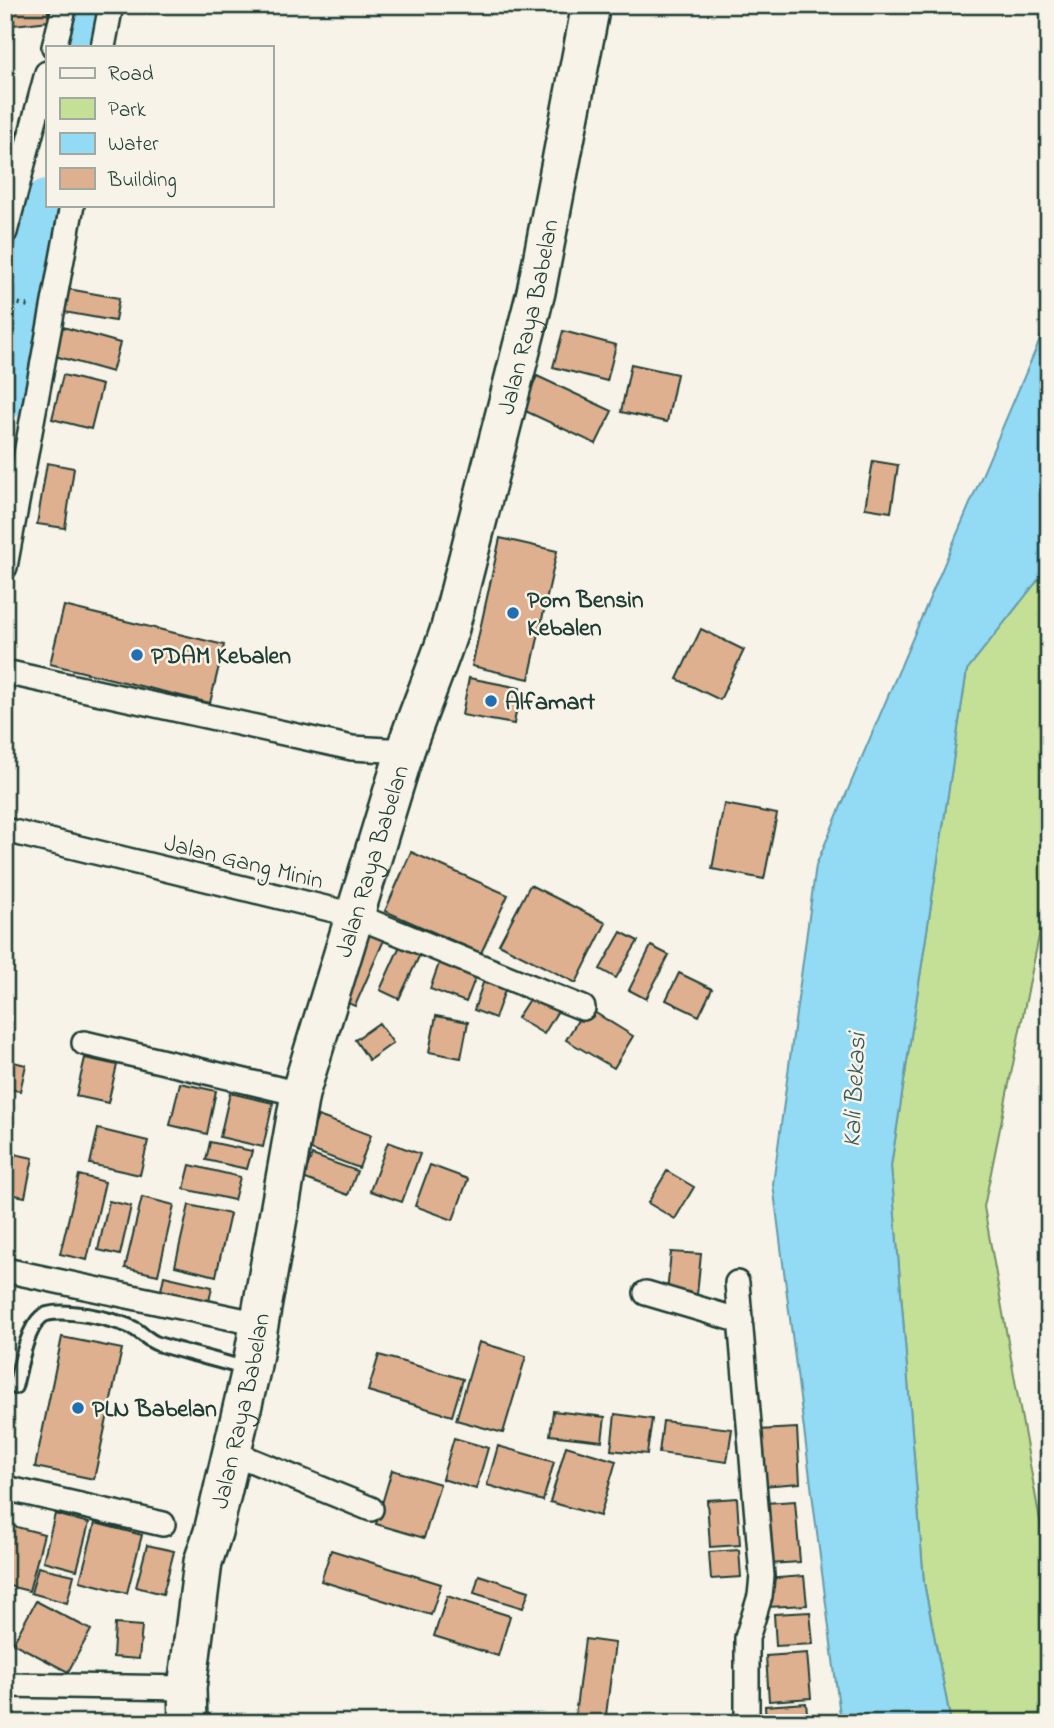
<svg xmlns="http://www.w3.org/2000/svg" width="1054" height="1728" viewBox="0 0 1054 1728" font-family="'Indie Flower',sans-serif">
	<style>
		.green { fill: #c4df96; stroke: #728e65; stroke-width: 2 }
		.water { fill: #93daf5; stroke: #659ba8; stroke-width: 2 }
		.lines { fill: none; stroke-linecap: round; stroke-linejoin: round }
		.river { stroke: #93daf5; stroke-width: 52 }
		.building { fill: #deb08f; stroke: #1f3d34; stroke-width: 2 }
		.service-casing { stroke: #1f3d34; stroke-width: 18 }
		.minor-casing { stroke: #1f3d34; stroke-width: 28 }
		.primary-casing { stroke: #1f3d34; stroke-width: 42 }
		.path { stroke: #1f3d34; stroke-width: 4.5; stroke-dasharray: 2 5; stroke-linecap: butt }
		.service { stroke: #f7f3e8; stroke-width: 12 }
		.minor { stroke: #f7f3e8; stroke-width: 23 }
		.primary { stroke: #f7f3e8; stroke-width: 37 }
		.poi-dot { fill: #1f6fb2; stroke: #f7f3e8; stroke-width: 2.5 }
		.labels { text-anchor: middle; stroke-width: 5; stroke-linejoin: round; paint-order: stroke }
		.street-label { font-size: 24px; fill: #1f3d34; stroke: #f7f3e8 }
		.poi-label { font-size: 24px; font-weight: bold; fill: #1f3d34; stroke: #f7f3e8; text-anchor: start }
		.water-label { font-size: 26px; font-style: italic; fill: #365c5b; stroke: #f7f3e8 }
	</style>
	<rect width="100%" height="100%" fill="#f7f3e8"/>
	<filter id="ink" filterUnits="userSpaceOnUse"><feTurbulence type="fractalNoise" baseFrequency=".0143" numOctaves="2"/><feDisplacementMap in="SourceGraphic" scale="14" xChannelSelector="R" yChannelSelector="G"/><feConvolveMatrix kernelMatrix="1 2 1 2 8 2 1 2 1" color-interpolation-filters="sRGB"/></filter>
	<g filter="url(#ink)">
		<path class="green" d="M1049,566v321l-65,320 65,364v152h-98l-27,-140 -33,-417 76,-497z"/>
		<path class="water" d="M1049,326v240l-82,104 -76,496 33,417 27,140h-110l-68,-539 43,-319 228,-535z"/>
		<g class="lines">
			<path class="river" d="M84,47l10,-42
				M5,393l43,-188"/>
		</g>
		<path class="building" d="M12,5h35l2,16 -35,4z
			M5,130l12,2 -7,45h-5z
			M68,289l51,9 -4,23 -51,-9z
			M63,327l57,16 -8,29 -57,-16z
			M563,331l53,14 -9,36 -54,-14z
			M631,364l46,10 -10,48 -46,-10z
			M63,375l39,10 -11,44 -39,-10z
			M537,376l75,35 -16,33 -75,-35z
			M873,461l25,4 -7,47 -26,-4z
			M47,463l27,5 -9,60 -28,-4z
			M500,538l57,13 -28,128 -57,-13z
			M64,606l160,39 -14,58 -160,-39z
			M701,629l43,21 -24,50 -43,-21z
			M469,678l51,10 -6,36 -52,-9z
			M724,804l53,10 -13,65 -52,-10z
			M411,852l97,43 -27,58 -96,-42z
			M530,885l76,38 -30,60 -77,-39z
			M363,931l21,9 -29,66 -22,-9z
			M621,932l17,9 -22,37 -16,-9z
			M403,939l20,9 -24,51 -19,-9z
			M651,946l18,9 -23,44 -17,-9z
			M442,955l37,13 -13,34 -36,-13z
			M487,971l22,8 -14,39 -21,-8z
			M679,973l33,16 -13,27 -33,-16z
			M533,993l26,16 -15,25 -27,-16z
			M586,1007l47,29 -19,32 -48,-28z
			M436,1016l32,6 -7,36 -32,-6z
			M379,1023l14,20 -24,17 -14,-20z
			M85,1058l32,7 -9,38 -32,-7z
			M5,1060l21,5 -6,26 -15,-3z
			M180,1083l36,8 -9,43 -37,-9z
			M230,1093l43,10 -10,44 -43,-10z
			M318,1116l53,19 -12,33 -53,-20z
			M98,1129l50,12 -8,34 -50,-11z
			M210,1142l42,9 -5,18 -41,-9z
			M388,1142l32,12 -18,48 -32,-11z
			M5,1152l28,6 -8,39 -20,-4z
			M312,1155l45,16 -9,24 -45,-17z
			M190,1165l50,12 -6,23 -50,-11z
			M430,1165l38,14 -15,41 -38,-14z
			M667,1171l27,16 -19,32 -27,-16z
			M79,1175l26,7 -18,78 -27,-6z
			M142,1197l32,8 -16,70 -33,-7z
			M109,1201l22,5 -11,49 -22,-5z
			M189,1205l41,9 -14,62 -41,-10z
			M671,1252l30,2 -4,41 -30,-2z
			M164,1276l48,11 -5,24 -48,-11z
			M62,1337l60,12 -28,130 -59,-12z
			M479,1342l47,14 -23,77 -47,-13z
			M379,1355l84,24 -11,37 -84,-25z
			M553,1411l52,6 -3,24 -52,-6z
			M615,1414l37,5 -5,35 -36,-4z
			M663,1421l69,8 -5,33 -68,-9z
			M797,1428l3,55 -38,3 -4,-56z
			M454,1438l34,10 -12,41 -34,-10z
			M498,1446l56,16 -11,39 -56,-16z
			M566,1446l50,15 -16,55 -50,-14z
			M392,1470l48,14 -16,54 -48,-14z
			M737,1498l3,47 -30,2 -3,-47z
			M795,1501l5,61 -31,2 -4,-61z
			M55,1514l34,9 -12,47 -34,-9z
			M95,1523l47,12 -15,58 -47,-12z
			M5,1524l39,10 -15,57 -24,-6z
			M147,1545l27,6 -11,43 -27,-7z
			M331,1550l110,34 -10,31 -110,-34z
			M739,1550l2,27 -30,2 -2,-27z
			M38,1567l36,8 -7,28 -36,-10z
			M479,1575l50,16 -6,17 -49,-15z
			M804,1576l3,29 -40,2 -2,-28z
			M447,1596l63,20 -12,40 -64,-20z
			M36,1601l55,29 -23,42 -55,-29z
			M810,1612l3,32 -37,2 -2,-32z
			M115,1624l27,2 -3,33 -26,-2z
			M585,1639l30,4 -10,80h-31z
			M807,1653l4,45 -42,3 -3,-45z
			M806,1703l2,18 -42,2 -1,-17z"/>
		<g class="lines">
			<g class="service-casing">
				<path id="service" d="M15,1387c5,-19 11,-57 26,-70 14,-12 79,3 94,12 8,5 14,12 23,15 29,9 59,16 89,25"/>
			</g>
			<g class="minor-casing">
				<path id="minor" d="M54,47l11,-42
					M103,47l8,-42
					M5,232l42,-159
					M5,567l67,-362
					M5,672l347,76 53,3
					M5,830l349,85 229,93
					M84,1043l216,51
					M5,1270l255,54
					M737,1283l25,293 -2,20 -13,42v85
					M646,1293l95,28
					M231,1452l140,57
					M5,1488l158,36
					M5,1685l182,3"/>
			</g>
			<g class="primary-casing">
				<g id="primary">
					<path id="s1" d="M188,1723l-1,-35 16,-126 10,-30 38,-162 49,-276 105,-343c14,-42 32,-82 45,-123l86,-336 55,-287"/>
				</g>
			</g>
			<path class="path" d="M5,301l25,5"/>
			<use href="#service" class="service"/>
			<use href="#minor" class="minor"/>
			<use href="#primary" class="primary"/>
		</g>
	</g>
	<g class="poi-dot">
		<circle cx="513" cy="613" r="7"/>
		<circle cx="137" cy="655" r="7"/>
		<circle cx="491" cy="701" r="7"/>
		<circle cx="78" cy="1408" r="7"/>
	</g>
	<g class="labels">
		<g class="street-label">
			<text dy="8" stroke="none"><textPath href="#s1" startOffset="1451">Jalan Raya Babelan</textPath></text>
			<text dy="8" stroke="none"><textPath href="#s1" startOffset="884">Jalan Raya Babelan</textPath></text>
			<text transform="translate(244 861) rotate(14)" y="8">Jalan Gang Minin</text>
			<text dy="8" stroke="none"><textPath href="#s1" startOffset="318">Jalan Raya Babelan</textPath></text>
		</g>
		<g class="poi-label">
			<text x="527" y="607">Pom Bensin<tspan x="527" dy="28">Kebalen</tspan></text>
			<text x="151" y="663">PDAM Kebalen</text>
			<text x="505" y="709">Alfamart</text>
			<text x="92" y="1416">PLN Babelan</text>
		</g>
		<g class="water-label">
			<text transform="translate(853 1090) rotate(-87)" y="9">Kali Bekasi</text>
		</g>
	</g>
	<rect width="1054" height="1728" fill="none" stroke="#f7f3e8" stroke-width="28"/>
	<rect x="14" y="14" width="1026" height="1700" fill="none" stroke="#1f3d34" stroke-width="2.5" filter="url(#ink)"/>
	<rect x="46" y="46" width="228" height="161" fill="#f7f3e8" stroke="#a1aaa0" stroke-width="2"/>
	<rect x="60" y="68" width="35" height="10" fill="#f7f3e8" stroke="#a1aaa0" stroke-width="2"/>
	<text x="108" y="80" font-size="21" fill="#1f3d34">Road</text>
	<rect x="60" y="98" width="35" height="21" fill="#c4df96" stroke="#a1aaa0" stroke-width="2"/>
	<text x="108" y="116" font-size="21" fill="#1f3d34">Park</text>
	<rect x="60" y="133" width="35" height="21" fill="#93daf5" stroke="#a1aaa0" stroke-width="2"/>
	<text x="108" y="150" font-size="21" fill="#1f3d34">Water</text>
	<rect x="60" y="168" width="35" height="21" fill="#deb08f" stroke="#a1aaa0" stroke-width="2"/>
	<text x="108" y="186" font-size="21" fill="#1f3d34">Building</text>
</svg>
